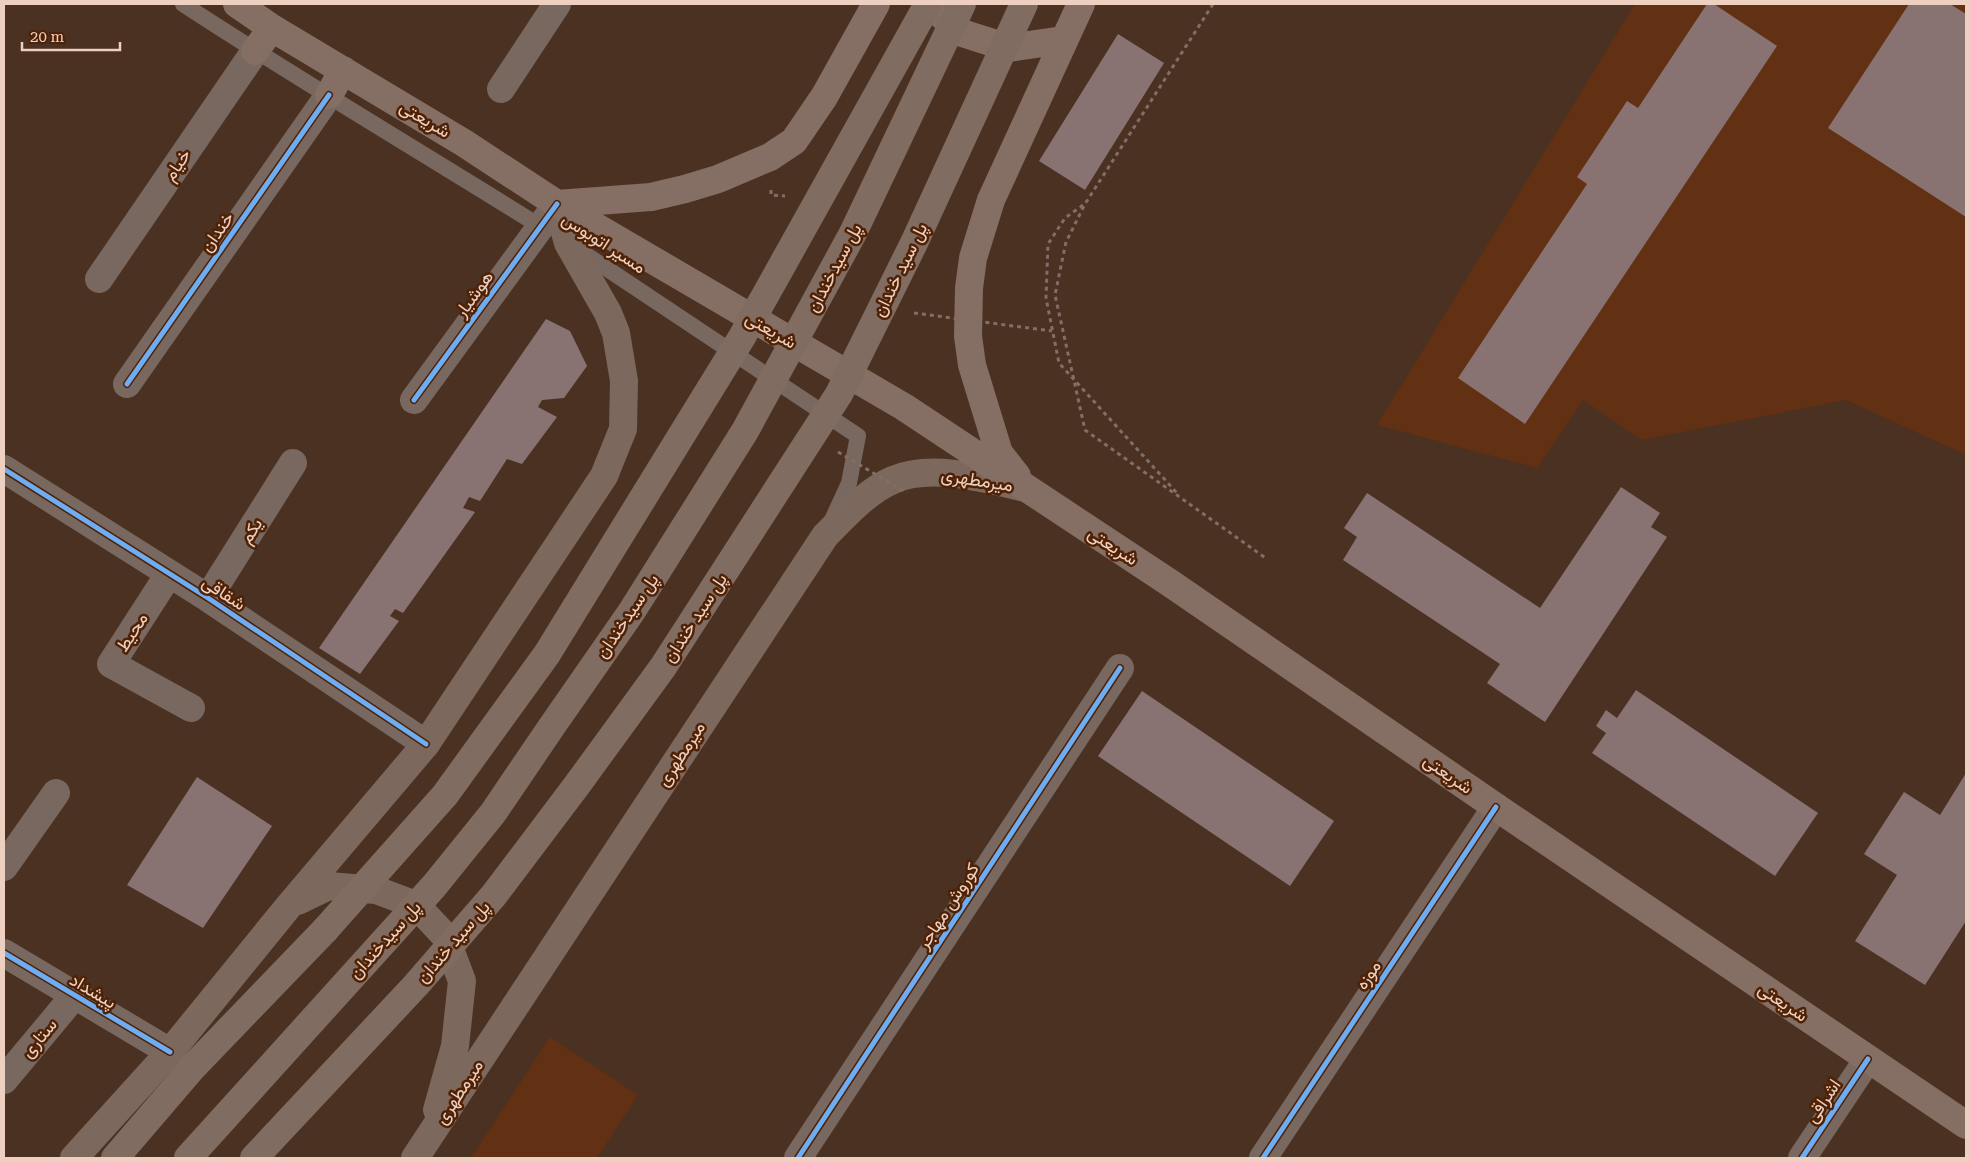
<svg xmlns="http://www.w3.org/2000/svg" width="1970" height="1162" viewBox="0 0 1970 1162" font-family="'Roboto Serif',Vazirmatn,serif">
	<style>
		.built { fill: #623012 }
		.building { fill: #897372 }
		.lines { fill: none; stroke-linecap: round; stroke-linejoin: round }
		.path { stroke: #806f67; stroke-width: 3; stroke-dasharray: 4 4; stroke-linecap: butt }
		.lane { stroke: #796860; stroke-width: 16 }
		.street { stroke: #796860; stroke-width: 28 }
		.secondary { stroke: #7d685e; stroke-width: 28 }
		.primary { stroke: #856e63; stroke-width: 28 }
		.highway { stroke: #816c62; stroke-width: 28 }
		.path-bridge { stroke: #806f67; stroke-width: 3; stroke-dasharray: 4 4; stroke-linecap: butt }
		.highway-bridge { stroke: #816c62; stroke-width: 28 }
		.cycleway-casing { stroke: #4f2105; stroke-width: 8 }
		.cycleway { stroke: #6dadf4; stroke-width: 5 }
		.labels { text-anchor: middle; stroke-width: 5; stroke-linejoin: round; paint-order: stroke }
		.street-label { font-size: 18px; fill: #eed0c1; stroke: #4f2105 }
	</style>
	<rect width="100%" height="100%" fill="#4a3122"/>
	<path class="built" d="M1635,4h331v451l-120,-55 -205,40 -58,-40 -46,68 -160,-43z
		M550,1037l88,58 -41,63h-126z"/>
	<path class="building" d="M1707,4h7l63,42 -252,378 -67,-46 129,-194 -10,-7 50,-76 11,7z
		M1909,4h41l16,10v203l-138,-89z
		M1118,34l46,29 -79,127 -46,-29z
		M546,319l24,12 17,35 -23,32 -22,2 -4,7 19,10 -35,47 -15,-5 -27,42 -11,-4 -6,11 12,4 -72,101 -8,-4 -5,7 9,5 -39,53 -41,-26z
		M1621,487l39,26 -9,14 16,10 -122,185 -58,-39 13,-19 -157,-104 14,-23 -13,-9 23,-35 173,115z
		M1636,690l182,123 -43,63 -183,-123 14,-20 -10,-7 10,-16 11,8z
		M1142,691l192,130 -44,65 -192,-130z
		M1966,773v148l-41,64 -70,-44 42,-66 -33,-21 40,-62 36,23z
		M197,777l75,49 -69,102 -76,-43z"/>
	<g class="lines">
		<path class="path" d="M1213,4l-128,200 -19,38 -11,53 30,135 182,129
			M771,190v5l14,1
			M1083,205l-18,13 -17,26 -2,54 13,65 118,130"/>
		<path class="lane" d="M183,4c119,78 242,150 363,226
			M576,248l282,188 -9,47 -17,37"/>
		<path class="street" d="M501,89l56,-85
			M99,279l156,-228
			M127,384l202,-289
			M414,400l143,-196
			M4,469l204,129 218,146
			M169,574l-58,90 80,44
			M208,598l85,-135
			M4,867l52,-74
			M4,953l166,99
			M4,1080l70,-84
			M798,1158l322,-490
			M1263,1158l233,-351
			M1802,1158l66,-99"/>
		<path class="secondary" d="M298,901l31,-15 47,4 40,15 29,31 17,45 -7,65 -18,64
			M74,1158l96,-106 118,-145 138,-163 178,-268 19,-47 1,-48 -8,-48 -8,-20 -40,-70 -11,-39
			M415,1158l410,-622c20,-20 42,-45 68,-56 38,-17 94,-1 132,8"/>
		<path class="primary" d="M237,4l35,24 192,115 93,61 347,203 266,176 326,224 470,318
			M929,4l33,29 47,15 54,-8
			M255,51l17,-23
			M329,95l14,-25
			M557,204l94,-7 34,-8 33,-10 52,-22 24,-16 30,-44 52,-93
			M1017,476l-18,-23 -27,-88 -4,-29 1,-48 4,-30 18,-58 90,-196"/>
		<path class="highway" d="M115,1158l78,-91 132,-137"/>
		<path class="path-bridge" d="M914,313l138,18
			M838,452l69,41"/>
		<path class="highway-bridge" d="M325,930l120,-135 102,-141 195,-317 186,-333
			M188,1158l246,-272 59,-73 57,-84 82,-118 113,-180 108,-198 109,-229
			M254,1158l162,-173 78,-90 83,-110 86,-118 176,-273 75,-151 110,-239"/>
		<g class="cycleway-casing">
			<path id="cycleway" d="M127,384l202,-289
				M414,400l143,-196
				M4,469l204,129 218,146
				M4,953l166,99
				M798,1158l322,-490
				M1263,1158l233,-351
				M1802,1158l66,-99"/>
		</g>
		<use href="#cycleway" class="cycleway"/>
	</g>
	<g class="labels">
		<g class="street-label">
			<text transform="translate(425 119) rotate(31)" y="6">شریعتی</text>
			<text transform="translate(177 165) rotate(-56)" y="6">خیام</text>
			<text transform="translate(217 232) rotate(-55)" y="6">خندان</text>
			<text transform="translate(604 243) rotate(33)" y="6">مسیر اتوبوس</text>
			<text transform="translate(834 268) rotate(-62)" y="6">پل سیدخندان</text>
			<text transform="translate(900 270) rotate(-64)" y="6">پل سید خندان</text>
			<text transform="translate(474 294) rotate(-54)" y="6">هوشیار</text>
			<text transform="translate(771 330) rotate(30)" y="6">شریعتی</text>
			<text transform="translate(977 480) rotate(9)" y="6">میرمطهری</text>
			<text transform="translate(251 531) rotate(-58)" y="6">یکم</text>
			<text transform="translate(1113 546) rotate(33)" y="6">شریعتی</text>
			<text transform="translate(224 593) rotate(33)" y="6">شقاقی</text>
			<text transform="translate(627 616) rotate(-56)" y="6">پل سیدخندان</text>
			<text transform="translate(695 618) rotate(-57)" y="6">پل سید خندان</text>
			<text transform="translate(132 632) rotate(-57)" y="6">محیط</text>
			<text transform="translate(681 754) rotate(-57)" y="6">میرمطهری</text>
			<text transform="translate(1448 774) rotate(35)" y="6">شریعتی</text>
			<text transform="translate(948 906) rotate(-57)" y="6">کوروش مهاجر</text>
			<text transform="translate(385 940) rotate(-48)" y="6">پل سیدخندان</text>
			<text transform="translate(453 942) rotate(-49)" y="6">پل سید خندان</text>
			<text transform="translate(1368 975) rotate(-56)" y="6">موزه</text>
			<text transform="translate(93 991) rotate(31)" y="6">پیشداد</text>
			<text transform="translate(1783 1002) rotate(34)" y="6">شریعتی</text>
			<text transform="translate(39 1038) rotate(-50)" y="6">ستاری</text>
			<text transform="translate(459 1092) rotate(-57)" y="6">میرمطهری</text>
			<text transform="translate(1823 1101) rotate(-56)" y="6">اشراقی</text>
		</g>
	</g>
	<rect width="1970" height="1162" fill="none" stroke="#eed0c1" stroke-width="10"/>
	<path d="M22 42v8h98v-8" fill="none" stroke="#eed0c1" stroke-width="2.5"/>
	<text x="30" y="42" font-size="15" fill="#eed0c1" stroke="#4f2105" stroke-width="4" paint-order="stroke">20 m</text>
</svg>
